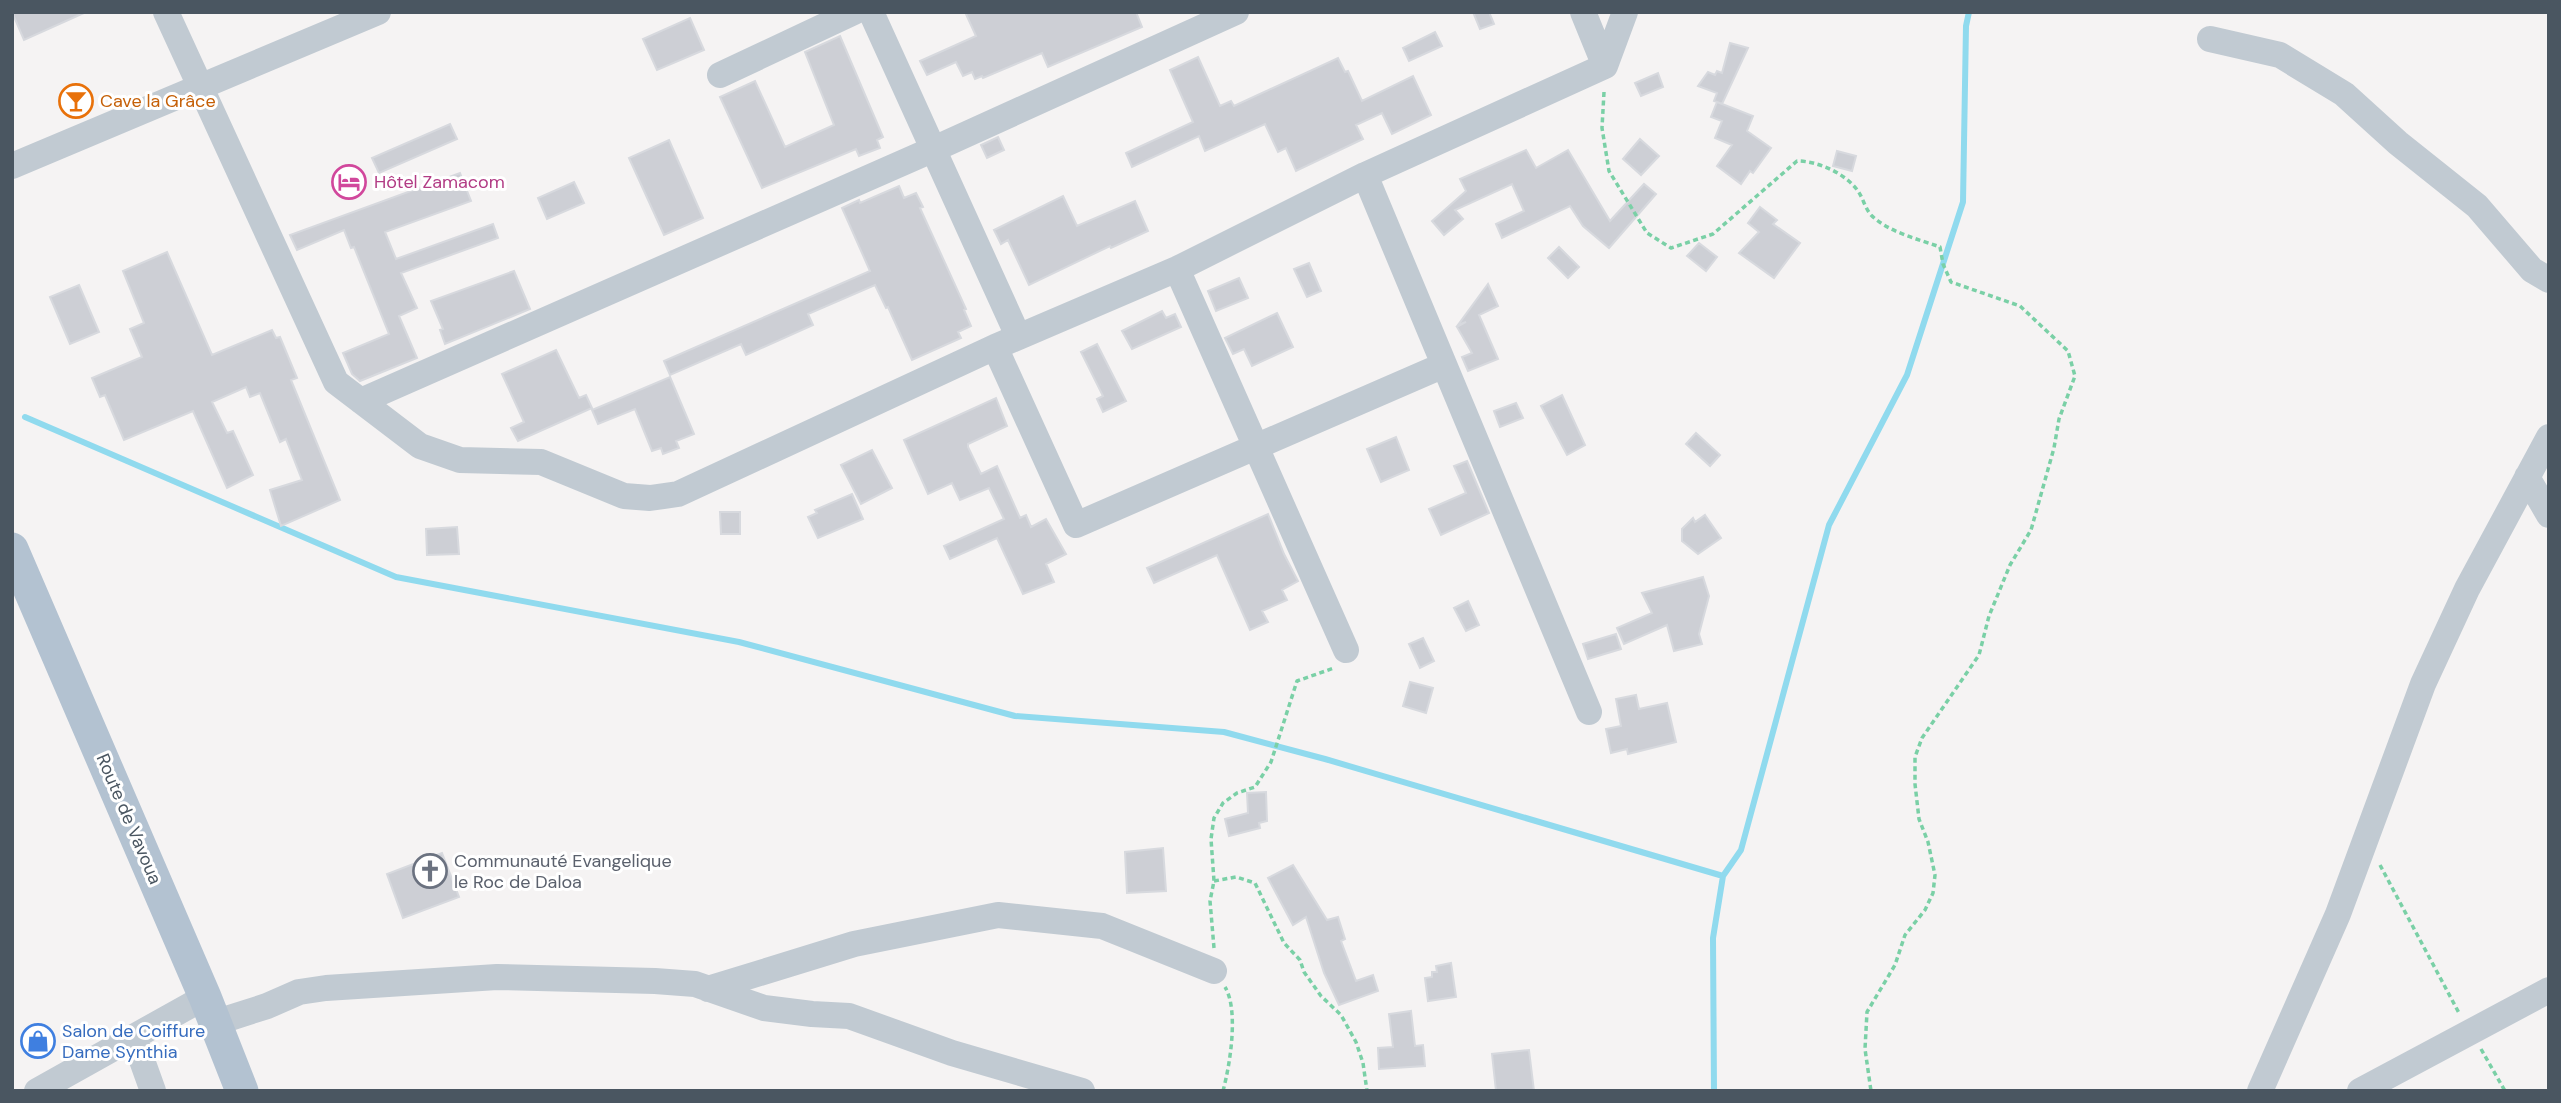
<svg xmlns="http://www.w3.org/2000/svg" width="2561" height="1103" viewBox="0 0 2561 1103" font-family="'DM Sans',sans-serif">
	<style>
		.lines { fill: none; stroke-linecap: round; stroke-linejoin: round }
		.stream { stroke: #90daee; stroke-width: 6 }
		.building { fill: #cdcfd5; stroke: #d7d9de; stroke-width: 2 }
		.path { stroke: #7ad0a6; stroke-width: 3.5; stroke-dasharray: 5 3.5; stroke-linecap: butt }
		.minor { stroke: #c1cad2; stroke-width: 26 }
		.major { stroke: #b3c2d1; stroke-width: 33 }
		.labels { text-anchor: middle; stroke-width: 6; stroke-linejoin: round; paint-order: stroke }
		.food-label { font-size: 18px; fill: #c56008; stroke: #fff; text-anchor: start }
		.hotel-label { font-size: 18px; fill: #b23c85; stroke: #fff; text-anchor: start }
		.street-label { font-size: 18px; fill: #4a5661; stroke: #fff }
		.worship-label { font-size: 18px; fill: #5b616d; stroke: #fff; text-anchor: start }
		.shop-label { font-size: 18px; fill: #366cbe; stroke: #fff; text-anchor: start }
	</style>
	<rect width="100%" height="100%" fill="#f5f3f3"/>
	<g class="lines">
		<path class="stream" d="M25,417l371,160 343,65 276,74 209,16 101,27 398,117
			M1714,1091l-1,-153 10,-62 18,-26 88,-325 78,-150 56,-173 3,-176 3,-14"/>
	</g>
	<path class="building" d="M12,12h74l-62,28z
		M965,12h171l6,15 -94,40 -6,-14 -59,25 -1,-2 -7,3 -3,-7 -9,4 -7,-14 -29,13 -7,-14 56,-25z
		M1473,12h16l5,12 -14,5z
		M690,18l14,32 -47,20 -14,-31z
		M1435,32l7,14 -33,15 -6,-13z
		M840,36l43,101 -6,3 3,8 -21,8 -3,-7 -94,39 -42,-91 35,-16 30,66 49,-22 -29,-73z
		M1730,43l18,5 -26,56 -8,-3 3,-8 -19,-7 10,-14 7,3 2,-4 5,2z
		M1198,57l22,49 11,-5 3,5 104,-48 7,14 3,-1 14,30 51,-25 18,39 -39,19 -10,-21 -26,12 7,14 -67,32 -10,-23 -8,4 -13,-28 -60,27 -6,-15 -67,31 -6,-14 67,-31 -23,-52z
		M1658,73l5,14 -22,9 -6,-13z
		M1717,102l36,14 -6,15 24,17 -18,25 -3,-2 -9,13 -24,-18 15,-21 -17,-7 7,-17 -11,-4z
		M450,124l7,15 -78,34 -7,-15z
		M998,137l6,13 -17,8 -6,-13z
		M1640,139l19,17 -18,19 -18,-16z
		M669,140l34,78 -39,17 -35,-77z
		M1526,150l10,18 32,-18 42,71 34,-37 12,10 -47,54 -26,-22 -13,-20 -68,32 -6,-14 28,-13 -12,-27 -57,26 8,9 -19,16 -12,-14 34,-30 -6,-12z
		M1837,151l19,5 -4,15 -19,-5z
		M460,173l11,28 -86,31 11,27 97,-35 5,14 -97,35 16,35 -18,8 18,42 -57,23 -8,-7 -9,-21 46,-19 -35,-87 -3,1 -7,-18 -47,20 -7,-15z
		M574,182l10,21 -37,16 -9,-21z
		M899,186l5,12 12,-5 7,14 -3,1 46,101 -2,1 7,16 -13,6 3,6 -49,22 -24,-53 -2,1 -11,-23 -67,29 5,11 -67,30 -5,-11 -71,31 -6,-14 206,-90 -28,-63 17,-8 1,3z
		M1063,196l14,30 58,-25 13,30 -37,17 -1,-2 -81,39 -21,-45 -7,4 -7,-14z
		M1760,207l17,13 -4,4 27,19 -26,35 -35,-25 20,-21 -11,-9z
		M1699,243l18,14 -11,14 -19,-15z
		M1559,247l20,20 -11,11 -20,-20z
		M167,252l45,103 60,-25 4,8 4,-1 17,41 -6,2 49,120 -59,26 -11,-36 32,-10 -16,-41 -6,3 -20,-49 -10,4 -4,-10 -34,15 15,31 6,-2 20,44 -26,13 -34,-77 -69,29 -19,-45 -5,2 -8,-19 50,-21 -12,-28 14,-6 -21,-52z
		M1309,263l12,28 -14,6 -13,-28z
		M514,271l16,38 -85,35 -5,-14 3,-1 -12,-28z
		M1239,278l9,20 -32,13 -8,-20z
		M1488,284l10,22 -19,9 19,44 -30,12 -6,-14 10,-4 -15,-26 9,-5 -8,3z
		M79,285l20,47 -29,12 -20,-47z
		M1162,311l4,7 9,-4 6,13 -49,22 -10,-18z
		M1277,313l16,34 -41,19 -8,-17 -11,5 -8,-16z
		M1097,344l29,57 -23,11 -6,-13 6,-3 -22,-44z
		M556,350l23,48 7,-3 6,13 -74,33 -7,-13 13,-6 -22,-48z
		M670,377l24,57 -18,7 3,7 -16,6 -2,-6 -9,3 -17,-42 -37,15 -6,-14z
		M1562,395l23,50 -18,10 -26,-49z
		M996,398l11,28 -39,18v3l13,27 16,-8 23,52 6,-3 5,12 15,-8 20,35 -20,10 8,18 -31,12 -26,-56 -47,21 -6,-13 60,-27 -15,-31 -29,12 -8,-17 -24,11 -24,-54z
		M1516,403l7,15 -23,9 -6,-16z
		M1696,433l24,22 -10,11 -24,-22z
		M1396,437l13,33 -28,12 -14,-33z
		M872,450l20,38 -31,16 -20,-39z
		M1467,461l22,52 -48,22 -12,-26 37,-16 -12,-27z
		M852,494l11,25 -45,19 -10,-21 9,-4 -2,-3z
		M720,512h20v22h-19z
		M1268,514l16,40 14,27 -16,9 5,10 -25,11 6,11 -18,8 -33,-75 -63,28 -7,-15z
		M1705,515l16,23 -23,16 -16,-13v-12l11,-11 2,4z
		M457,527l2,27 -32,1 -1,-26z
		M1703,577l6,19 -10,38 3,10 -28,7 -7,-26 -43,19 -7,-16 35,-15 -10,-20z
		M1468,601l11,24 -13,6 -12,-23z
		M1616,634l5,15 -33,10 -5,-15z
		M1423,638l11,23 -14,7 -11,-24z
		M1410,682l23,6 -7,25 -23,-7z
		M1636,695l3,14 28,-6 9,39 -48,12 -1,-5 -16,4 -5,-24 15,-3 -5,-27z
		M1266,792l1,29 -8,2 1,5 -31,8 -4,-17 23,-6 -1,-20z
		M1163,848l3,43 -39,2 -2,-41z
		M442,853l17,44 -56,21 -16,-44z
		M1293,865l34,55 11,-3 7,22 -4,2 15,40 17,-6 5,16 -39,14 -15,-32 -18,-56 -13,8 -25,-47z
		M1451,963l5,34 -28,4 -3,-23 7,-1v-5h5l-1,-6z
		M1411,1011l4,35 8,-1 2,21 -46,3 -1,-21 15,-1 -4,-33z
		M1529,1050l5,41h-38l-4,-37z"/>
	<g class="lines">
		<path class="path" d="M1604,92l-2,36 7,43 38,62 24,15 42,-14 84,-73c21,0 48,12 61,30 5,7 7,17 13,24 17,17 47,24 69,32l3,17 8,18 69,24 48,45 7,25 -16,43 -5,29 -23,82 -21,35 -21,51 -10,39 -57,83 -7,19v27l4,35 9,23 7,33 -2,18 -8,17 -20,25 -10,30 -28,47 -2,37 6,42
			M2380,865l79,148
			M1214,881l22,-4 19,6 29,60 16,17 4,12 17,24 20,19 15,27 7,21 4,28
			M1214,948l-4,-47 4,-20 -3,-42 3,-21 9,-15 14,-10 18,-6 16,-25 26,-81 37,-13
			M2481,1049l24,42
			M1223,1091c7,-26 16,-81 2,-104"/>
		<path class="minor" d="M166,12l170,370 84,64 40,14 81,2 83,34 26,2 28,-4 317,-147 182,-78 188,-94 240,-109 20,-54
			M871,12l147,324
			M1583,12l22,54
			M2210,39l70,16 64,39 54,49 79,63 55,64 17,10
			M720,75l134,-63
			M12,166l366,-154
			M1365,175l224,537
			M1177,269l169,381
			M995,347l81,178 368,-160
			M361,401l573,-252 302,-137
			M2527,477l22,38
			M708,989l146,-45 144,-29 104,11 112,45
			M214,1023l53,-17 32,-14 27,-4 171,-11 158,4 40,3 69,24 48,6 37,2 103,37 130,38
			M134,1038l19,53
			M37,1091l168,-94
			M2260,1091l78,-177 85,-230 44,-95 82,-152
			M2360,1091l189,-101"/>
		<path class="major" d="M12,549l193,448 37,94"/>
	</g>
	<defs>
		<g id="bar-ring" transform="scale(1.75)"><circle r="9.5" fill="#fff" stroke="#e8710a" stroke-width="1.5"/><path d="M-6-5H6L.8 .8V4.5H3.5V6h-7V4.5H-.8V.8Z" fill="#e8710a"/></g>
		<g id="hotel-ring" transform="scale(1.75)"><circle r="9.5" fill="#fff" stroke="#d1479c" stroke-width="1.5"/><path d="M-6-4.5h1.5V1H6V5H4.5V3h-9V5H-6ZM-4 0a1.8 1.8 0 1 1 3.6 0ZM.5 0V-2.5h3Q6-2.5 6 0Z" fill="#d1479c"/></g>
		<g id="church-ring" transform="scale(1.75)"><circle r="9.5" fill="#fff" stroke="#6b7280" stroke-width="1.5"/><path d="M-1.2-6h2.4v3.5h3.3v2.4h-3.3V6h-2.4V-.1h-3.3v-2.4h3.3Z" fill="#6b7280"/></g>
		<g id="shop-ring" transform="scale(1.75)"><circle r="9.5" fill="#fff" stroke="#3f7fe0" stroke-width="1.5"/><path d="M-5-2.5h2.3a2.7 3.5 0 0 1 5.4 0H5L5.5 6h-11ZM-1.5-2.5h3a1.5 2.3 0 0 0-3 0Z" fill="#3f7fe0"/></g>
	</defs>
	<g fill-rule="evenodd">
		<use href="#bar-ring" x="76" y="101"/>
		<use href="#hotel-ring" x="349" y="182"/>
		<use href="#church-ring" x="430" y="871"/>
		<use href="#shop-ring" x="38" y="1041"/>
	</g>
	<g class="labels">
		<g class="food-label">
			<text x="100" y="107">Cave la Grâce</text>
		</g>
		<g class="hotel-label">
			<text x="374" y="188">Hôtel Zamacom</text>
		</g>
		<g class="street-label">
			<text transform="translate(129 819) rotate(67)" y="6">Route de Vavoua</text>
		</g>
		<g class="worship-label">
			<text x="454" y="867">Communauté Evangelique<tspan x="454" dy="21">le Roc de Daloa</tspan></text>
		</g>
		<g class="shop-label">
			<text x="62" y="1037">Salon de Coiffure<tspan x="62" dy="21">Dame Synthia</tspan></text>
		</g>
	</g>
	<rect width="2561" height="1103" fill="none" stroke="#4a5661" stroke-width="28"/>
</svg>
